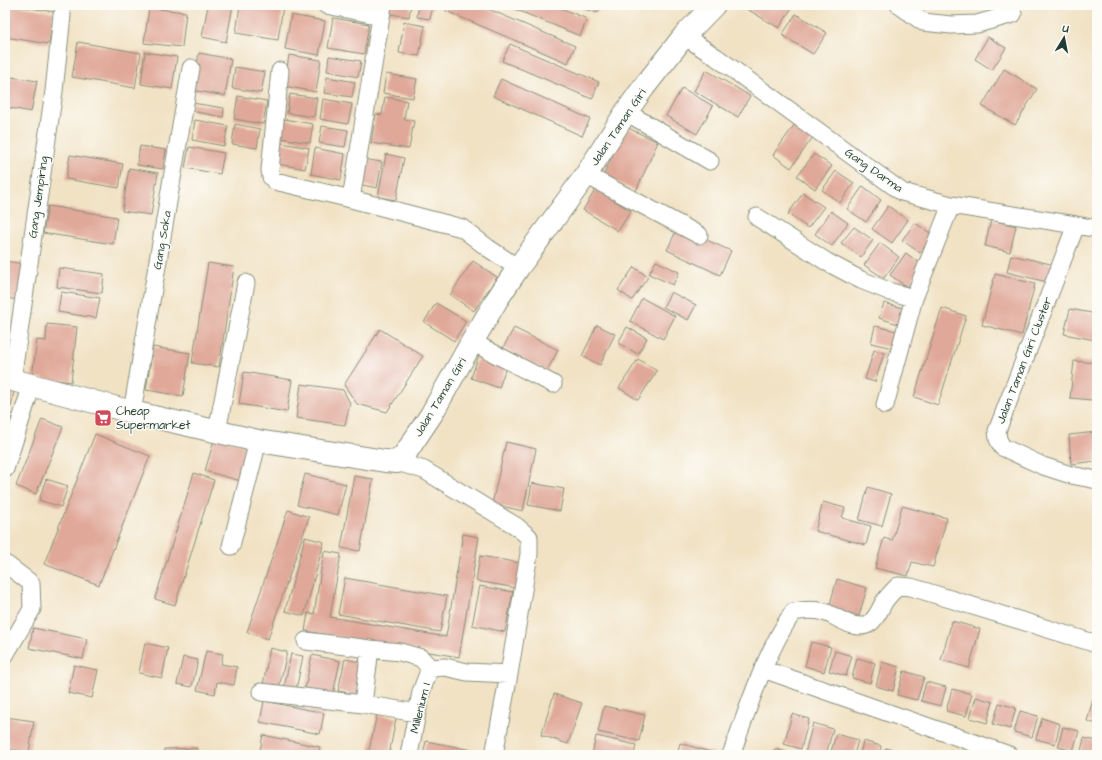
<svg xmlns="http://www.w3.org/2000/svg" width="1102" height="760" viewBox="0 0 1102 760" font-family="'Architects Daughter',sans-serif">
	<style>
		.building { fill: #e0a899 }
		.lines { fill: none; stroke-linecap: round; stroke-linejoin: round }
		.minor-casing { stroke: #88907c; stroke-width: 19 }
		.tertiary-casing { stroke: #88907c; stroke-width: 24 }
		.minor { stroke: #fff; stroke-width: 17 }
		.tertiary { stroke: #fff; stroke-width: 22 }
		.labels { text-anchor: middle; stroke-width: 3; stroke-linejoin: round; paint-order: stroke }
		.street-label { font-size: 12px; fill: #1f3d34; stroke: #fdfcf7 }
		.poi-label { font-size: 12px; fill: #1f3d34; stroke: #fdfcf7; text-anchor: start }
	</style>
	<rect width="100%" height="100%" fill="#fdfcf7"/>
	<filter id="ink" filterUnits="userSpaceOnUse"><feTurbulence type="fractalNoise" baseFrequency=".025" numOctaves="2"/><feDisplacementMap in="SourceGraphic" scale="8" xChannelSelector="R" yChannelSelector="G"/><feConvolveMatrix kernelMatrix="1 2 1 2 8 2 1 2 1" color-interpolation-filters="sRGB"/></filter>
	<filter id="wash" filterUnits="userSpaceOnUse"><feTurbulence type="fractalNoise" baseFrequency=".012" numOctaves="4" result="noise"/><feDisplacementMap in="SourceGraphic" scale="16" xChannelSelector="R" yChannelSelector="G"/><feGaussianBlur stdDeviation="0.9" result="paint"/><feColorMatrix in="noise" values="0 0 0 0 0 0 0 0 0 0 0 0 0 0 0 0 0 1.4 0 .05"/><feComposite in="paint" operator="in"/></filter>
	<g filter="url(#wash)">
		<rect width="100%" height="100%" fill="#f1e2c4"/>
		<g id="blocks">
			<path class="building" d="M5,5h8l41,7 -5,32 -44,-7z
				M208,5l25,1 -7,36 -24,-5z
				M240,5h35l8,1 -5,34 -42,-7z
				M387,5h24l-2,12 -24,-4z
				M419,5h14l-3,14 -13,-2z
				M448,5h31l96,41 -7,17 -122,-52z
				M505,5h49l33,14 -7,17z
				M583,5h18l-4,8 -15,-5z
				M740,5h47l5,3 -13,20z
				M149,8l37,4 -4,35 -38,-4z
				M796,14l31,19 -14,21 -31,-19z
				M291,15l34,6 -6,34 -34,-6z
				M333,18l36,6 -5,30 -36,-6z
				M404,22l21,4 -6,30 -20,-3z
				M988,37l18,11 -14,22 -17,-11z
				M78,42l63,11 -6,35 -63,-11z
				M510,44l89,38 -7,17 -90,-38z
				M145,52l32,5 -5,32 -31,-5z
				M199,53l32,6 -6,37 -33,-6z
				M289,55l32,5 -5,32 -32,-6z
				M329,56l32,5 -3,16 -31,-6z
				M235,67l30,5 -4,21 -29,-5z
				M1004,69l33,20 -22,36 -33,-19z
				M706,70l44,26 -12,21 -44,-26z
				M386,74l31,5 -4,19 -30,-5z
				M5,76l32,5 -6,31 -26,-5z
				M327,77l28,5 -3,15 -28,-4z
				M501,79l89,40 -8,17 -89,-40z
				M682,88l31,18 -16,28 -31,-18z
				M290,94l27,4 -3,19 -27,-4z
				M238,96l29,5 -4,23 -29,-5z
				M385,97l22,4 -3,18 10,2 -5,28 -38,-6 5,-29 6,1z
				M323,99l29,5 -4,20 -28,-5z
				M192,103l32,5 -1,9 -32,-6z
				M284,119l29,5 -3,19 -29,-5z
				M195,120l33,6 -4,20 -32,-6z
				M235,124l25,5 -3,19 -25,-4z
				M795,124l18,13 -22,31 -18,-13z
				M322,126l26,4 -3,17 -26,-4z
				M626,127l32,15 -22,49 -33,-15z
				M5,141h4l-3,21h-1z
				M282,143l27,5 -4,21 -27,-5z
				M140,146l26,4 -3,19 -26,-4z
				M189,147l35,6 -4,21 -35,-6z
				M315,148l30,6 -4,26 -30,-6z
				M386,154l18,4 -8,42 -18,-3z
				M814,154l18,12 -17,23 -18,-13z
				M70,155l53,9 -4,24 -53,-9z
				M362,159l20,3 -5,26 -19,-4z
				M129,168l29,5 -7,42 -29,-4z
				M836,171l18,12 -14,20 -18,-13z
				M863,186l18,14 -15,22 -19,-13z
				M596,189l35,22 -13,20 -35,-21z
				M803,193l21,14 -16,21 -20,-14z
				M48,206l69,11 -4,27 -70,-11z
				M888,206l20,14 -16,23 -20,-14z
				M831,211l17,12 -16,23 -17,-12z
				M991,220l25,6 -6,26 -25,-6z
				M915,223l18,12 -13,18 -18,-13z
				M678,227l53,24 -11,24 -53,-25z
				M854,227l19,13 -12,17 -20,-14z
				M880,243l19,14 -15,21 -20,-13z
				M906,253l17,13 -16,21 -17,-12z
				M1011,255l44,10 -4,18 -44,-11z
				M5,261l19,3 -5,36 -14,-2z
				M473,261l24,16 -23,34 -24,-16z
				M656,261l23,11 -6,13 -24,-11z
				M208,263l26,4 -15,100 -27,-4z
				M634,267l14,10 -16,23 -14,-10z
				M59,268l45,6 -2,19 -45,-6z
				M995,274l40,10 -13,51 -40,-10z
				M61,292l39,6 -4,20 -38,-6z
				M671,292l25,13 -8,15 -25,-13z
				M642,298l33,18 -12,23 -33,-18z
				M436,303l30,18 -12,20 -30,-19z
				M884,303l19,5 -5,16 -19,-6z
				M942,308l24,8 -28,89 -24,-8z
				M1070,309l27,5v16l-2,10 -31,-6z
				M47,324l30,3 -6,55 -39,-5 5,-37 9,1z
				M597,325l18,9 -15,31 -18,-9z
				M875,326l21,5 -4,17 -21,-5z
				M627,327l20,11 -9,16 -20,-11z
				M514,328l44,22 -11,21 -44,-23z
				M380,329l43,27 -36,56 -30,-8 -13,-19z
				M153,347l37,6 -7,43 -37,-6z
				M874,350l10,3 -9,29 -10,-3z
				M480,352l28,9 -9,27 -28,-10z
				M638,359l19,12 -19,29 -19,-12z
				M1074,361l22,2 -4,37 -22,-2z
				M244,372l48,8 -5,32 -48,-8z
				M301,384l42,6 7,13 -5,22 -49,-7z
				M5,389l9,2 -3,16 -6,-2z
				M5,412l8,3 -8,20z
				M42,419l21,8 -27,67 -20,-8z
				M1097,432v29l-26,3 -2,-29z
				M95,434l55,22 -51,129 -55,-21z
				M215,437l36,10 -10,34 -36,-10z
				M506,442l30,7 -13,62 -31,-7z
				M194,473l20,7 -39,125 -20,-6z
				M305,474l41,10 -8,31 -41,-10z
				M354,476l19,3 -13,72 -19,-3z
				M46,479l22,7 -7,21 -22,-7z
				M532,483l32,6 -4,22 -32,-6z
				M868,487l23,7 -9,32 -23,-6z
				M823,502l22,6 -3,10 29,8 -5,19 -51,-14z
				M902,506l45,12 -14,49 -21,-5 -4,14 -33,-8 9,-30 8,3z
				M288,510l21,7 -41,122 -21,-7z
				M463,534l16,3 -20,120 -154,-26 3,-18 6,1 10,-63 17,3 -11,63 116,20z
				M305,537l19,5 -20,74 -19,-5z
				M480,556l41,7 -4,25 -41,-7z
				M345,578l102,18 -7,36 -102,-18z
				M837,579l30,9 -8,28 -30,-8z
				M480,586l33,6 -8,40 -33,-7z
				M952,621l28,8 -11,39 -28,-8z
				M33,628l54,11 -4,20 -54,-11z
				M811,642l20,5 -7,25 -19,-6z
				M145,643l23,5 -6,30 -23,-5z
				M270,648l17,4 -8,36 -16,-3z
				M206,651l17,3 -2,10 16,3 -3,18 -17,-3 -2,12 -18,-4z
				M835,651l17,5 -6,20 -17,-5z
				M291,654l12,2 -7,34 -12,-2z
				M312,655l28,6 -7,34 -28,-6z
				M183,657l15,3 -6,27 -15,-3z
				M857,658l18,5 -5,20 -18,-5z
				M345,659l20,4 -7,32 -20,-4z
				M882,662l17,5 -6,24 -17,-5z
				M74,665l24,5 -6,28 -24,-5z
				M904,671l20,6 -7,23 -20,-5z
				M926,682l20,5 -5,19 -20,-5z
				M1097,685v39l-10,-3z
				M952,689l20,5 -6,22 -20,-5z
				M554,694l28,9 -14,41 -27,-9z
				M976,697l17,5 -6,21 -17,-5z
				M264,701l60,12 -4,21 -60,-12z
				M999,703l17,5 -6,21 -17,-5z
				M604,706l41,9 -6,26 -41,-9z
				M1020,711l18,5 -6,21 -18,-5z
				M377,714l19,4 -7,37h-21z
				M792,714l17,5 -8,30 -17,-5z
				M5,717l29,4 -5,32 -24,-4z
				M1042,718l18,6 -5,20 -19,-5z
				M813,723l20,6 -7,26h-13l-8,-2z
				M1063,727l16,4 -6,20 -15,-4z
				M836,734l22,6 -4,15h-24z
				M263,735l57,12 -2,8h-31l-27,-5z
				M596,736l40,9 -2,10h-42z
				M1084,738l13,3v14h-17z
				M426,741l56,11v3h-59z
				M863,741l18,5 -2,9h-19z
				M680,743l34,10 -1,2h-36z
				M197,748v7h-33v-6z
				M886,748l22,7h-24z
				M776,749l20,6h-22z"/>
		</g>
	</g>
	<g filter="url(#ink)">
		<use href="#blocks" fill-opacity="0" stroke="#88907c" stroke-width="1"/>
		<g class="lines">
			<g class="minor-casing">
				<path id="minor" d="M326,5l55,11
					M899,5l24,17 28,3 26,-1 36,-10
					M684,36l32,21 186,135 49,13 125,20 21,4
					M280,71l-10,99 1,7 4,4 76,18 111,29 26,20 30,20
					M626,112l84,49
					M586,175l113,60
					M351,199l32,-194
					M757,217l70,45 34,18 30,12 23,6
					M1076,225l-79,206 1,8 4,8 41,19 28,9 26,5
					M472,342l81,42
					M12,380l42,-289 8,-76
					M885,405l29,-107 37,-93
					M132,412l59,-344
					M217,431l29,-148
					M397,462l27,8 92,56 13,11v17l-20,120 -15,81
					M5,469l27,-84
					M231,546l27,-105
					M5,564l2,1 24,18 1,26 -27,46
					M306,641l64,8
					M763,669l246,86
					M261,692l102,12 54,9
					M363,704l7,-55 30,3 21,6 9,10
					M409,755l12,-63 9,-24 15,-1 22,5 42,2
					M731,755c18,-48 33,-100 62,-143 11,-2 20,-3 31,0 14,4 31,21 46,11 7,-5 10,-14 14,-21 4,-6 9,-11 14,-16l13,1 186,57"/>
			</g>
			<g class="tertiary-casing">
				<path id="tertiary" d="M5,378l127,34 126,29 127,20 12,1 8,-8 26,-39 41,-73 26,-44 20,-30 68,-93 40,-63 18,-25 40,-51 30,-31"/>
			</g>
			<use href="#minor" class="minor"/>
			<use href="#tertiary" class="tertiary"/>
		</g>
	</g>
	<defs>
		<g id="supermarket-square" transform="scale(0.9)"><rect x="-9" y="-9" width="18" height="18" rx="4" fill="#d1495b" stroke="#fdfcf7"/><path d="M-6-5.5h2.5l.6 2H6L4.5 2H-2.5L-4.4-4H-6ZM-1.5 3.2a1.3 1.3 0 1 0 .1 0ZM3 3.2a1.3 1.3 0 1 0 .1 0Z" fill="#fff"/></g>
	</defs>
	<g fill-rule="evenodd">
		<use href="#supermarket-square" x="103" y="418"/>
	</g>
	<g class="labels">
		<g class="street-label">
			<text transform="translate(618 127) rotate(-56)" y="4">Jalan Taman Giri</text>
			<text transform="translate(874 170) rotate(35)" y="4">Gang Darma</text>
			<text transform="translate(38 197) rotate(-82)" y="4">Gang Jempiring</text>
			<text transform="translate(162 240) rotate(-80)" y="4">Gang Soka</text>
			<text transform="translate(1024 360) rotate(-69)" y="4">Jalan Taman Giri Cluster</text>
			<text transform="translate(440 397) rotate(-59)" y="4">Jalan Taman Giri</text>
			<text transform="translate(420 708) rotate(-76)" y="4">Millenium 1</text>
		</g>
		<g class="poi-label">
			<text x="116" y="415">Cheap<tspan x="116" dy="14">Supermarket</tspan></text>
		</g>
	</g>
	<rect width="1102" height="760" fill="none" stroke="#fdfcf7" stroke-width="20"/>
	<g transform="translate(1064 38) rotate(10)" stroke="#fdfcf7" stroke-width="3" paint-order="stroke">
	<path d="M0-3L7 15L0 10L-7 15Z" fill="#1f3d34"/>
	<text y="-6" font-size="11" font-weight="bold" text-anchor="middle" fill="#1f3d34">U</text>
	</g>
</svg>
